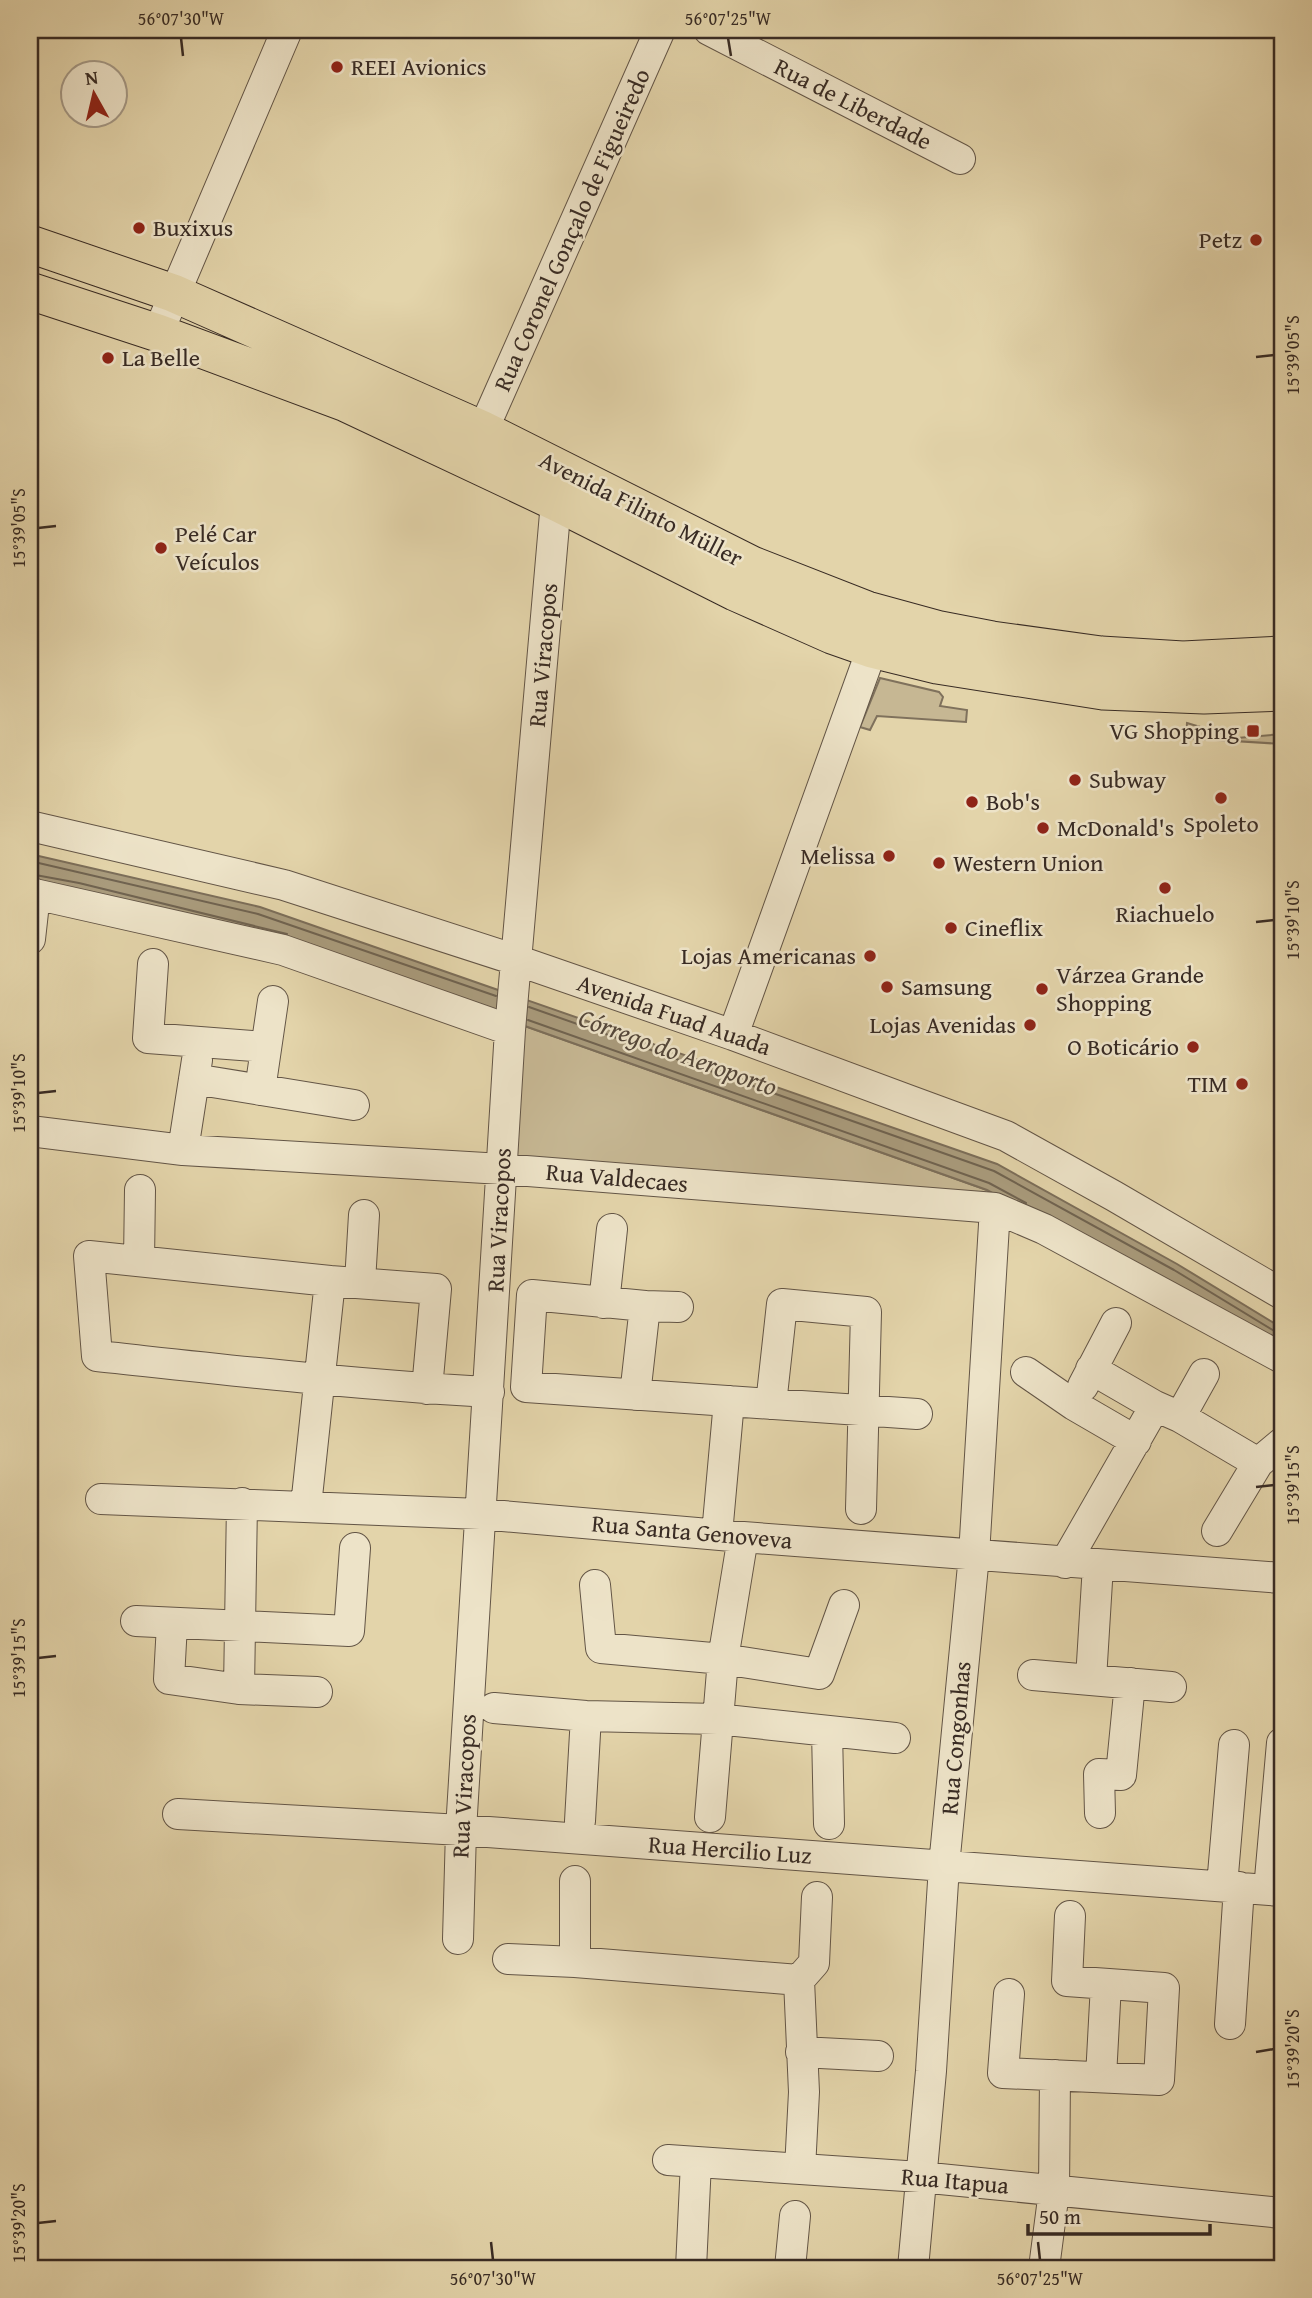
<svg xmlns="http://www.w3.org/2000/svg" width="1312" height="2298" viewBox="0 0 1312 2298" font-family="'Gentium Book Plus',serif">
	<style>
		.green { fill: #c6b793; stroke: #7f715c; stroke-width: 2 }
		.water { fill: #a99b7c; stroke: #7c6e59; stroke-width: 2 }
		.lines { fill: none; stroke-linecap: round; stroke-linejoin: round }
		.shore { stroke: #706350; stroke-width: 2 }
		.minor-casing { stroke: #635546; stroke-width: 32 }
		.major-casing { stroke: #382b24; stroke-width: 39 }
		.minor { stroke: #ede3c8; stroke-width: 30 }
		.major { stroke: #e3d4aa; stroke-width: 37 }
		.ticks { fill: none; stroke: #382b24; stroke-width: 2.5 }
		.poi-dot { fill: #8f2418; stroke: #ede3c8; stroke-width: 2.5 }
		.labels { text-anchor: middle; stroke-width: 5; stroke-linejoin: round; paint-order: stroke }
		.poi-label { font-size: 24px; fill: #382b24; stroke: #ede3c8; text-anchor: start }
		.street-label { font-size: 24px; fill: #382b24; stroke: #ede3c8 }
		.water-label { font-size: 26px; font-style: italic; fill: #54473a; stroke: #ede3c8 }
		.neatline { fill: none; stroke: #382b24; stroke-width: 2.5 }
		.ticks-label { font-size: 18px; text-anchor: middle; fill: #382b24 }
	</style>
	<rect width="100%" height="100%" fill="#e3d4aa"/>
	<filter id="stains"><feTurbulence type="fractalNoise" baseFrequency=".00286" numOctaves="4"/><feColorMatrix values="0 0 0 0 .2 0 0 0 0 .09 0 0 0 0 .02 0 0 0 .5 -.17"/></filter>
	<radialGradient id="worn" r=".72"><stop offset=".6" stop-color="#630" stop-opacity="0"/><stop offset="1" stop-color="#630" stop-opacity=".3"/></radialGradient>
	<path class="green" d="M880,678l59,14 4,5 -3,9 27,4 -1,12 -89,-6 -7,14 -10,-3z
		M1187,723l50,15 45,-4v10l-96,-6z
		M522,1025l465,165 295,162 -266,-142 -504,-49z"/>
	<path class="water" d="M30,854l230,53 737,257 180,100 105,64v24l-295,-162 -465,-165 -492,-144z"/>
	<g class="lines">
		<path class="shore" d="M30,861l228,53 238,82
			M30,874l49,9 208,51
			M529,1007l465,164 180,99 102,62 6,1
			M528,1020l461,163 37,20"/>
		<g class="minor-casing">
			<path id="minor" d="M709,30l251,129
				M158,333l129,-303
				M483,430l177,-400
				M30,826l254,59 232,75 217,75 175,65 98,36 108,60 168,98
				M30,893l253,57 227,80
				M30,939l5,-45
				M153,964l-5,74 118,9
				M733,1035l139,-386
				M194,1079l160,26
				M260,1090l13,-89
				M30,1131l153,19 319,19 493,39 49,21 238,129
				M183,1150l14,-90
				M139,1261l1,-71
				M360,1282l4,-67
				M604,1303l8,-74
				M678,1307l-33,-1 -113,-11 -6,92 391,27
				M1091,1369l64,37 25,11 78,46 -41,68
				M1026,1372l48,33 62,36
				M1083,1386l33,-63
				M427,1389l9,-100 -106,-8 -241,-25 8,100c131,14 261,29 392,36
				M635,1395l10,-89
				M771,1404l11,-100 84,8 -5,197
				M1180,1417l24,-43
				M1258,1463l24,-20
				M101,1499l379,15 263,23 539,41
				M306,1506l24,-225
				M717,1534l12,-133
				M1065,1563l90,-157
				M595,1585l6,63 122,11 96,15 25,-69
				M136,1621l213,10 6,-83
				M172,1624l-3,55 70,10 78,3
				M1033,1675l138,12
				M1091,1679l7,-114
				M239,1689l3,-186
				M494,1708l92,8 131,3 178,19
				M827,1731l2,93
				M1100,1813l-1,-39 22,1 9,-92
				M178,1814l283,16 821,61
				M710,1817l13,-158 20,-122
				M580,1821l6,-105
				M1222,1886l12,-141
				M1269,1890l13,-147
				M458,1939l3,-109 49,-800 46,-528
				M508,1959l67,3 224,18 5,112 -4,77
				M575,1962v-81
				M799,1980l15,-17 3,-66
				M1009,1994l-6,79 156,7 5,-92 -97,-7 3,-65
				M1230,2024l9,-137
				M801,2052l77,4
				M1101,2077l5,-93
				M668,2160l252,17 362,36
				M691,2268l5,-106
				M790,2268l5,-52
				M913,2268l18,-197 13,-205 30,-311 21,-347
				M1044,2268l10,-77 1,-116"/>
		</g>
		<g class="major-casing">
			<path id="major" d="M30,244l143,49 310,137 269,135 115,45 73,20 52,10 109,15 82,5 99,-5
				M30,291l128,42 188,70 210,99 179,90 97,43 40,14 65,16 166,26 101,4 78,-3"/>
		</g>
		<use href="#minor" class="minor"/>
		<use href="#major" class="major"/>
	</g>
	<path class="ticks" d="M181,38l2,18M728,38l3,18M1256,357l18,-2M38,528l18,-2M1256,922l18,-2M38,1093l18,-2M1256,1487l18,-2M38,1658l18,-2M1256,2052l18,-3M38,2223l18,-2M491,2242l2,18M1038,2242l2,18"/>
	<g class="poi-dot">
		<circle cx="337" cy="67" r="7"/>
		<circle cx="139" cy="228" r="7"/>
		<circle cx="1256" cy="240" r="7"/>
		<circle cx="108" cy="358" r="7"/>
		<circle cx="161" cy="548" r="7"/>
		<rect x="1246" y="724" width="14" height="14" rx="3.5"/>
		<circle cx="1075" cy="780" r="7"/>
		<circle cx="1221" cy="798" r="7"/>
		<circle cx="972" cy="802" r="7"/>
		<circle cx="1043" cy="828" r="7"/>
		<circle cx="889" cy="856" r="7"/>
		<circle cx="939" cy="863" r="7"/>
		<circle cx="1165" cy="888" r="7"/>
		<circle cx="951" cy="928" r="7"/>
		<circle cx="870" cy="956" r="7"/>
		<circle cx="887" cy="987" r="7"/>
		<circle cx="1042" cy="989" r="7"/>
		<circle cx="1030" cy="1025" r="7"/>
		<circle cx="1193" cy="1047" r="7"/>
		<circle cx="1242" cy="1084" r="7"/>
	</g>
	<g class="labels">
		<g class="poi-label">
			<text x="351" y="75">REEI Avionics</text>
			<text x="153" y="236">Buxixus</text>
			<text x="1242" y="248" text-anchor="end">Petz</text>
			<text x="122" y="366">La Belle</text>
			<text x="175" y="542">Pelé Car<tspan x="175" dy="28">Veículos</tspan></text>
			<text x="1239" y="739" text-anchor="end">VG Shopping</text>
			<text x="1089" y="788">Subway</text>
			<text x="986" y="810">Bob's</text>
			<text x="1221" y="832" text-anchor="middle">Spoleto</text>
			<text x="1057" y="836">McDonald's</text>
			<text x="875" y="864" text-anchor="end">Melissa</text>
			<text x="953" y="871">Western Union</text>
			<text x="1165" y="922" text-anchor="middle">Riachuelo</text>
			<text x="965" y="936">Cineflix</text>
			<text x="856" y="964" text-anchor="end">Lojas Americanas</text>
			<text x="1056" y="983">Várzea Grande<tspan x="1056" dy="28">Shopping</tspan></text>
			<text x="901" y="995">Samsung</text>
			<text x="1016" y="1033" text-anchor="end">Lojas Avenidas</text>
			<text x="1179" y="1055" text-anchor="end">O Boticário</text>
			<text x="1228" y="1092" text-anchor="end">TIM</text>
		</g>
		<g class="street-label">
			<text transform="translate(853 104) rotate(27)" y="8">Rua de Liberdade</text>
			<text transform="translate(572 230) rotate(-66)" y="8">Rua Coronel Gonçalo de Figueiredo</text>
			<text transform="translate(641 509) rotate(27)" y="8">Avenida Filinto Müller</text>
			<text transform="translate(543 655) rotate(-85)" y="8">Rua Viracopos</text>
			<text transform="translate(674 1015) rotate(19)" y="8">Avenida Fuad Auada</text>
			<text transform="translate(617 1178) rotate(5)" y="8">Rua Valdecaes</text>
			<text transform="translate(499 1220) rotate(-87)" y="8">Rua Viracopos</text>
			<text transform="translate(692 1532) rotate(5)" y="8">Rua Santa Genoveva</text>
			<text transform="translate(956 1738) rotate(-85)" y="8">Rua Congonhas</text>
			<text transform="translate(464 1786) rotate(-87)" y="8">Rua Viracopos</text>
			<text transform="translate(730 1850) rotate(4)" y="8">Rua Hercilio Luz</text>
			<text transform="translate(955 2181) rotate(5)" y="8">Rua Itapua</text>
		</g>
		<g class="water-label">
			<text transform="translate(678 1052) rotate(20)" y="9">Córrego do Aeroporto</text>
		</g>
	</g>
	<rect width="1312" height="2298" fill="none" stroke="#e3d4aa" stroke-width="77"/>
	<g transform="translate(94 94) rotate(352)"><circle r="33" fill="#ede3c8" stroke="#a59986" stroke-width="2"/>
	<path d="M0-5L12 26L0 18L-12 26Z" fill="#8f2418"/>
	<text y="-10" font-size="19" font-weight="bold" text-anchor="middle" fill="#382b24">N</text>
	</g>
	<path d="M1028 2224v10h182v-10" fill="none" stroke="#382b24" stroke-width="3.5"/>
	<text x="1039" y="2224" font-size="21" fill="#382b24" stroke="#ede3c8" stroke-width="5" paint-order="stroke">50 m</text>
	<rect x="38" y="38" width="1236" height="2222" class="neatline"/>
	<g class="ticks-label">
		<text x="181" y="25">56°07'30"W</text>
		<text x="728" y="25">56°07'25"W</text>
		<text transform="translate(1293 355) rotate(-90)" y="6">15°39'05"S</text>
		<text transform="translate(19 528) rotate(-90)" y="6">15°39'05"S</text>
		<text transform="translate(1293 920) rotate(-90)" y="6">15°39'10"S</text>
		<text transform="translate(19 1093) rotate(-90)" y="6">15°39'10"S</text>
		<text transform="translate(1293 1485) rotate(-90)" y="6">15°39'15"S</text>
		<text transform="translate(19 1658) rotate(-90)" y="6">15°39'15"S</text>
		<text transform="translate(1293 2049) rotate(-90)" y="6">15°39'20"S</text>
		<text transform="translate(19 2223) rotate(-90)" y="6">15°39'20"S</text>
		<text x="493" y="2285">56°07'30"W</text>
		<text x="1040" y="2285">56°07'25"W</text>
	</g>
	<rect width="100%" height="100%" filter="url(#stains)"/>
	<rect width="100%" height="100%" fill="url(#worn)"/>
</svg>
